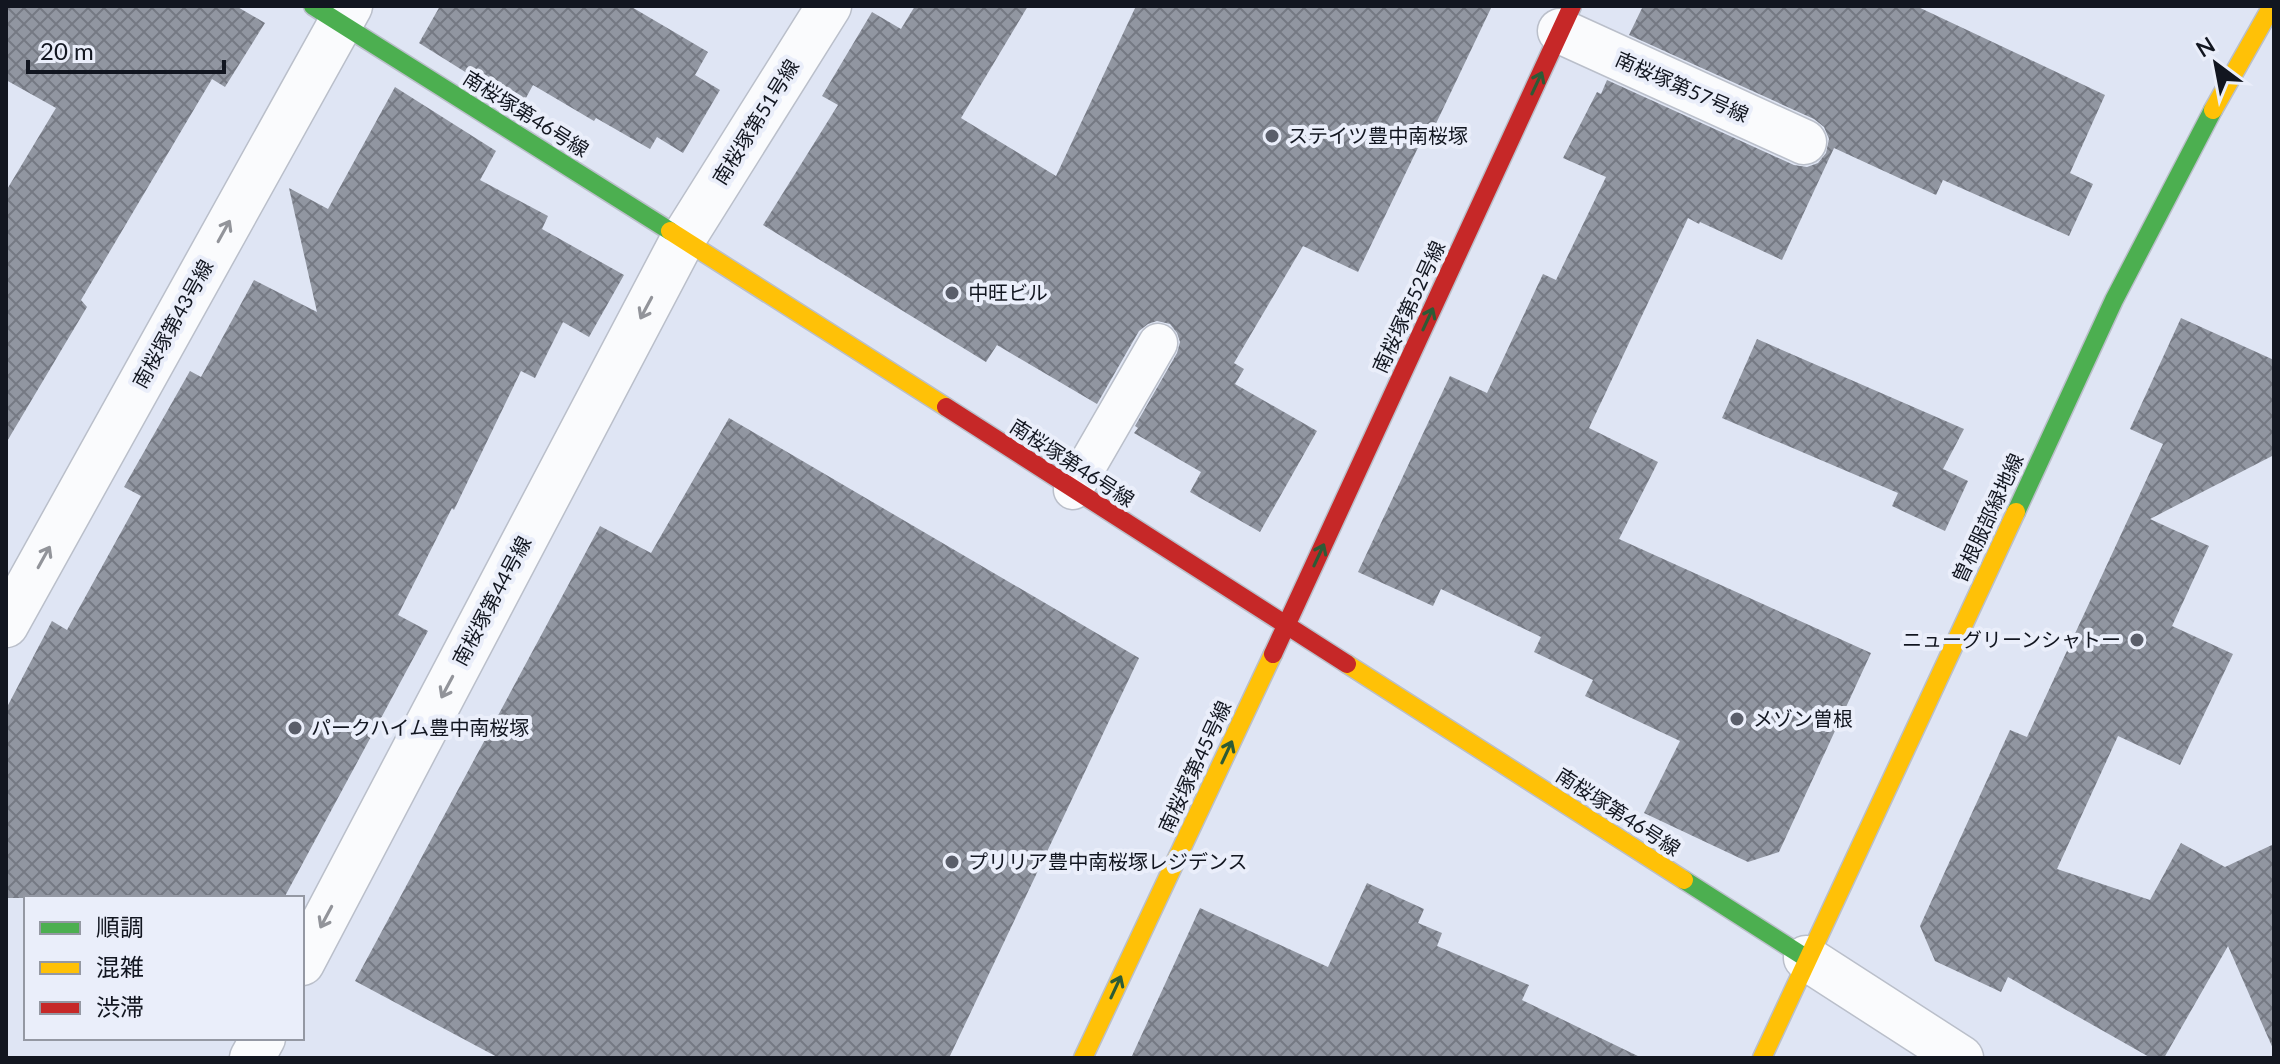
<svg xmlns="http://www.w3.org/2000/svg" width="2280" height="1064" viewBox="0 0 2280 1064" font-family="Lato,'Noto Sans JP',sans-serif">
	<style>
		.building { fill: url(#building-cross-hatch) }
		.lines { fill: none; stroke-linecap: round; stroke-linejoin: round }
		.lane-casing { stroke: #babfca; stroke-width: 41 }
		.street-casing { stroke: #babfca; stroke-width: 47 }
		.fast-casing { stroke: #babfca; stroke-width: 21 }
		.slow-casing { stroke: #babfca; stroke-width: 21 }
		.jam-casing { stroke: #babfca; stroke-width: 21 }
		.lane { stroke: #fafbfd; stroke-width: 38 }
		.street { stroke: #fafbfd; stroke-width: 44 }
		.fast { stroke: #4caf50; stroke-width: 18 }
		.slow { stroke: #ffc107; stroke-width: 18 }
		.jam { stroke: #c62828; stroke-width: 18 }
		.oneway { stroke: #2c5b36 }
		.oneway2 { stroke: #92949a }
		.poi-dot { fill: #5a5e6a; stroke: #eaeefa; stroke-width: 3 }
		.labels { text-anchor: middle; stroke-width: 8; stroke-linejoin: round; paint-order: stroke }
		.street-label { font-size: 20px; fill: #121620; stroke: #eaeefa }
		.poi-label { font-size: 20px; fill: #121620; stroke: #eaeefa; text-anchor: start }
	</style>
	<defs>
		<pattern id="building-cross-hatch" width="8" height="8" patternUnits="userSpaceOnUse" patternTransform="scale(2)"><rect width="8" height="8" fill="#9196a1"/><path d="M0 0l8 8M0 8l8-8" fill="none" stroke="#757983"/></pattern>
	</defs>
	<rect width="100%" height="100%" fill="#dfe5f4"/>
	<path class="building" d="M6,6h230l29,17 -40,64 -13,-8 -131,221 6,7 -81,136v-252l50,-83 -50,-28z
		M440,6h190l78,46 -13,23 25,15 -37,63 -26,-16 -7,12 -54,-31 -2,3 -61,-36 -12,22 -102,-64z
		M915,6h113l-67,112 95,58 80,-170h356l-61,128 -5,-3 -68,141 -55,-26 -69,117 10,6 -9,15 82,47 -57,101 -70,-40 11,-20 -67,-39 4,-5 -3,-2 42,-73 3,-11 -3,-9 -7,-9 -13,-3 -9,3 -9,7 -42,73 -100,-59 -11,17 -223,-137 75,-120 -16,-9 50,-84 29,17z
		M1643,6h273l189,89 -35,78 23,11 -24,52 -126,-56 -7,15 -102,-47 -52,112 -82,-38 -1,2 -11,-6 -99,210 69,34 -39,77 252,114 -92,199 -31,10 -104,-49 36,-72 -95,-45 8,-16 -59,-28 7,-15 -100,-48 -8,17 -75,-34 92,-196 37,17 56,-119 13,6 50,-103 -43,-19 34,-66 4,2 6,-14 187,85 13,2 11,-4 8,-10 3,-14 -5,-12 -10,-8 -185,-84z
		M395,87l101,64 -16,29 68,36 -6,13 82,46 -35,62 -26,-15 -28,56 -14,-7 -67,139 -2,-2 -54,107 30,16 -144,267h-278v-189l46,-88 15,9 74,-134 -17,-9 66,-116 11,6 53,-97 63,32 -28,-124 39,21z
		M2181,318l93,42v95l-124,64 59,27 -37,80 61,28 -53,111 -62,-29 -61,133 93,31 31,-57 44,24 49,-23v207l-46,-105 -64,112h-13l-143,-81 -7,15 -66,-31 -15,-35 90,-196 17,7 136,-293 -33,-15z
		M1757,339l207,90 -21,40 25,12 -23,50 -53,-25 6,-13 -176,-75z
		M729,418l410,240 -190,400h-450l-144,-77 245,-455 51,27z
		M1367,883l57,26 -6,14 24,10 -5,13 92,39 -7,15 120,58h-511l69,-150 128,59z"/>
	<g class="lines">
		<g class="lane-casing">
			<path id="lane" d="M1073,490l85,-147"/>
		</g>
		<g class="street-casing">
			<path id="street" d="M1560,31l244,111
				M6,625l344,-619
				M1806,958l155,100
				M302,963l381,-724 146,-233
				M252,1058l11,-20"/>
		</g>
		<g class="fast-casing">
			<path id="fast" d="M313,6l357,225
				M2016,512l98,-212 99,-190
				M1684,880l122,78"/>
		</g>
		<g class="slow-casing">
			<path id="slow" d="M2213,110l59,-104
				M670,231l276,176
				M1347,664l337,216
				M1083,1058l190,-404
				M1762,1058l254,-546"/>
		</g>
		<g class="jam-casing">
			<path id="jam" d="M946,407l401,257
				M1273,654l299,-648"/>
		</g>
		<use href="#lane" class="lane"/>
		<use href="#street" class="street"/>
		<use href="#fast" class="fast"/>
		<use href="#slow" class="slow"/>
		<use href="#jam" class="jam"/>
	</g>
	<defs><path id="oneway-shaft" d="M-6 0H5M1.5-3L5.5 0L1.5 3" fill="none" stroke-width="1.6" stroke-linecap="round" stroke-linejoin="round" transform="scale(2)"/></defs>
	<g class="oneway">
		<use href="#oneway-shaft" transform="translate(1537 83) rotate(-65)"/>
		<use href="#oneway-shaft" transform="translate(1428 319) rotate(-65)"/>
		<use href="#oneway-shaft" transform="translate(1319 555) rotate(-65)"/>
		<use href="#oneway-shaft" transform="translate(1227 752) rotate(-65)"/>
		<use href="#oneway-shaft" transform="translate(1116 987) rotate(-65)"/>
	</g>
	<g class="oneway2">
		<use href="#oneway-shaft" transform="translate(224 231) rotate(-61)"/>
		<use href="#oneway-shaft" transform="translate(646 308) rotate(118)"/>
		<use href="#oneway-shaft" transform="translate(44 557) rotate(-61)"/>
		<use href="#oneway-shaft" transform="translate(447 687) rotate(118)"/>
		<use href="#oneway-shaft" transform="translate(326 917) rotate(118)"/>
	</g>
	<g class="poi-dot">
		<circle cx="1272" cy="136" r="8"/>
		<circle cx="952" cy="293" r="8"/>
		<circle cx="2137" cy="640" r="8"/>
		<circle cx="1737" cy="719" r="8"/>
		<circle cx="295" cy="728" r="8"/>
		<circle cx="952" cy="862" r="8"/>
	</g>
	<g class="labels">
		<g class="street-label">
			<text transform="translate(1682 87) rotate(24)" y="7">南桜塚第57号線</text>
			<text transform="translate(526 114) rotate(32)" y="7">南桜塚第46号線</text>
			<text transform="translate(756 122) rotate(-58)" y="7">南桜塚第51号線</text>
			<text transform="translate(1409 307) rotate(-65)" y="7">南桜塚第52号線</text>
			<text transform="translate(173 324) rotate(-61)" y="7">南桜塚第43号線</text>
			<text transform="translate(1072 463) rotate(33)" y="7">南桜塚第46号線</text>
			<text transform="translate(1988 518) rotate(-65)" y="7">曽根服部緑地線</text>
			<text transform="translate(492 601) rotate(-62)" y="7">南桜塚第44号線</text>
			<text transform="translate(1195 767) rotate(-65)" y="7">南桜塚第45号線</text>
			<text transform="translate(1618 812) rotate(33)" y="7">南桜塚第46号線</text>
		</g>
		<g class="poi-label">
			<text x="1288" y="143">ステイツ豊中南桜塚</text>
			<text x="968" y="300">中旺ビル</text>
			<text x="2121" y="647" text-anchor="end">ニューグリーンシャトー</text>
			<text x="1753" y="726">メゾン曽根</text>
			<text x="311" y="735">パークハイム豊中南桜塚</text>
			<text x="968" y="869">プリリア豊中南桜塚レジデンス</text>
		</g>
	</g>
	<rect width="2280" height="1064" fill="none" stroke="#121620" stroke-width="16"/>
	<rect x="24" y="896" width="280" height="144" fill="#eaeefa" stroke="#9498a3" stroke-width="2"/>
	<rect x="40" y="922" width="40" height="12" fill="#4caf50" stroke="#9498a3" stroke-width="2"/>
	<text x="96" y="936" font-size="24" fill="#121620">順調</text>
	<rect x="40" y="962" width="40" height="12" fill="#ffc107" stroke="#9498a3" stroke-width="2"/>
	<text x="96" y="976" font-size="24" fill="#121620">混雑</text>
	<rect x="40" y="1002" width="40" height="12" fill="#c62828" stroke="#9498a3" stroke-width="2"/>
	<text x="96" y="1016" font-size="24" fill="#121620">渋滞</text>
	<g transform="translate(2216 64) rotate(328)" stroke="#eaeefa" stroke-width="6" paint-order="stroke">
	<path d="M0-6L14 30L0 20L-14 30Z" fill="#121620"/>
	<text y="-12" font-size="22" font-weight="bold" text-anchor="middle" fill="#121620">N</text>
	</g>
	<path d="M28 60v12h196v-12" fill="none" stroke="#121620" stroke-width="4"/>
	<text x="40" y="60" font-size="24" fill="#121620" stroke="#eaeefa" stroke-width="6" paint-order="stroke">20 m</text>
</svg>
